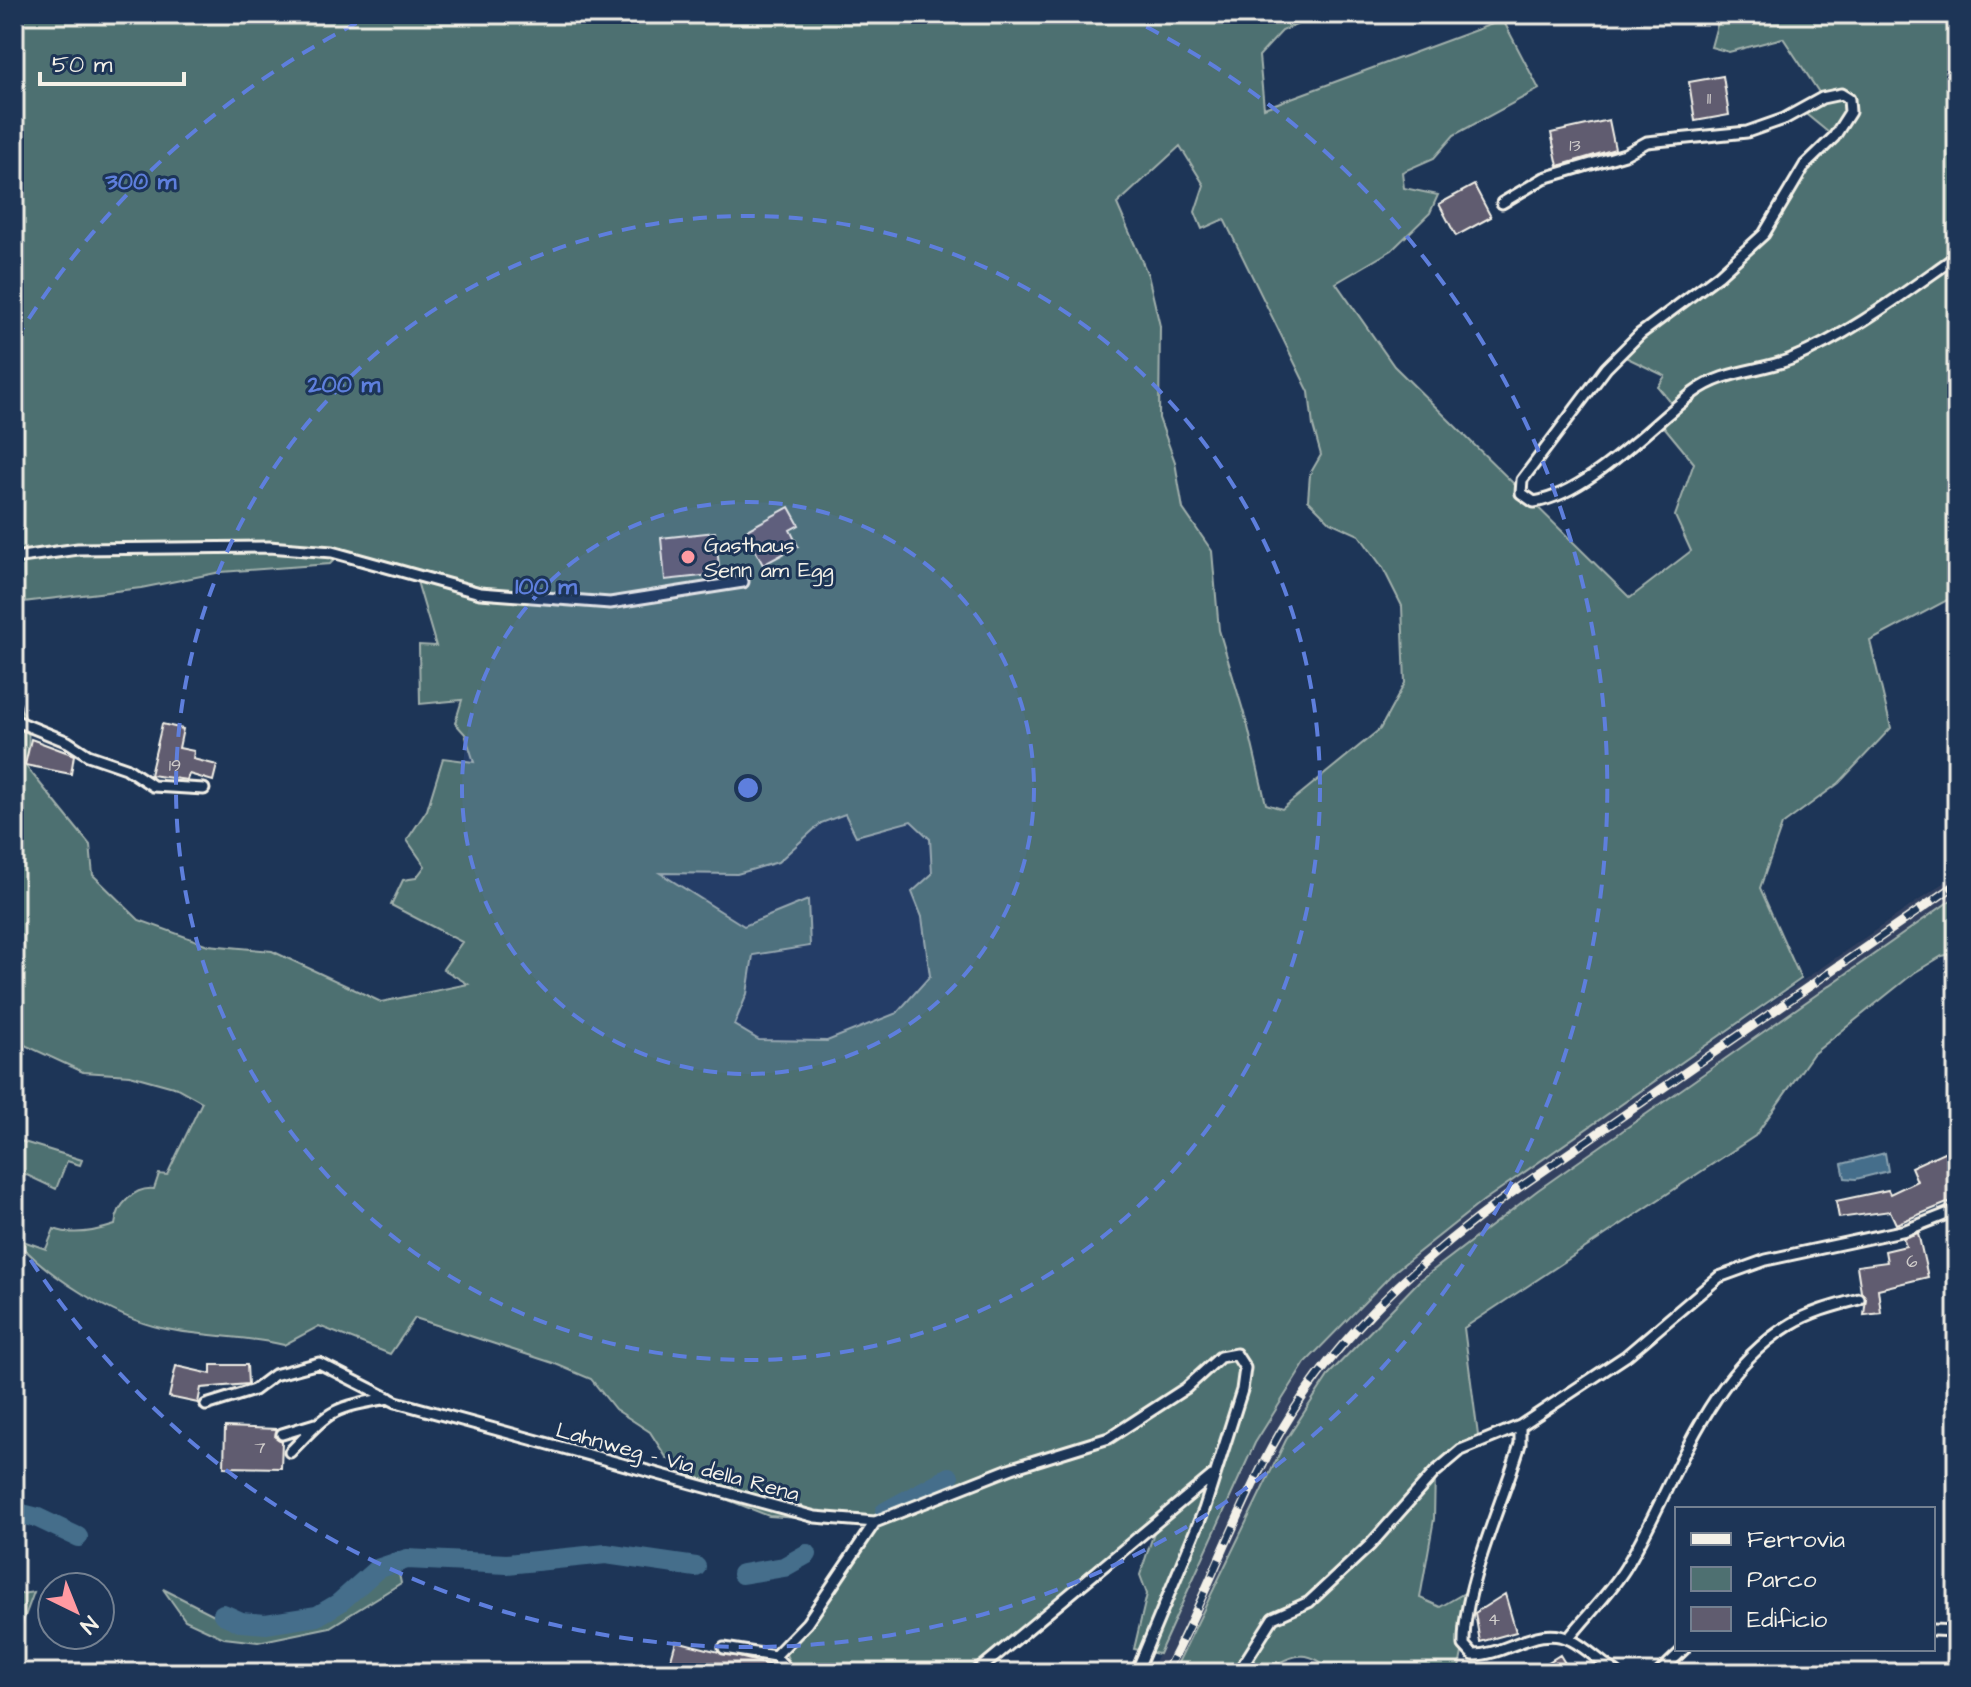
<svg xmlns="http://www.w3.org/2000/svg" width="1971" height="1687" viewBox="0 0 1971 1687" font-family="'Architects Daughter',sans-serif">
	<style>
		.built { fill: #31415e }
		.green { fill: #4e7071; stroke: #a1b0ac; stroke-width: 2; fill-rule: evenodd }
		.water { fill: #446e8b; stroke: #8aa2b0; stroke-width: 2 }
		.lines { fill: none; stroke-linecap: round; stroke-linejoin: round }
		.canal { stroke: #446e8b; stroke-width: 20 }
		.building { fill: #605c6f; stroke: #f4f1e8; stroke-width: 2 }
		.service-casing { stroke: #f4f1e8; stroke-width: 15 }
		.service { stroke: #1d3557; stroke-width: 9 }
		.rail-casing { stroke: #f4f1e8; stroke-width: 9 }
		.rail { stroke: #1d3557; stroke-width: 6; stroke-dasharray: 18; stroke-linecap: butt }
		.ring { fill: none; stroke: #5e7fdd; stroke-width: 4; stroke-dasharray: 14 10 }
		.poi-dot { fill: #ff9aa2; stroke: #1d3557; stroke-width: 3 }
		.labels { text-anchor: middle; stroke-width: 6; stroke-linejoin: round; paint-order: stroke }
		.number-label { font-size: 18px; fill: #cfccca }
		.poi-label { font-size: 22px; fill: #f4f1e8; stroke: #1d3557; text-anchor: start }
		.street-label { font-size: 22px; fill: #f4f1e8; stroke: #1d3557 }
		.centre { fill: #5e7fdd; stroke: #1d3557; stroke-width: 4 }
		.ring-label { font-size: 24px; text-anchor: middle; font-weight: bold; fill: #5e7fdd; stroke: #1d3557; stroke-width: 6; stroke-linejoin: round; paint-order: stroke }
	</style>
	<rect width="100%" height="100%" fill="#1d3557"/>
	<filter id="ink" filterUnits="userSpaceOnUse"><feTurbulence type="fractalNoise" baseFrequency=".0125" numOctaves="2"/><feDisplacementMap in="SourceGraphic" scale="16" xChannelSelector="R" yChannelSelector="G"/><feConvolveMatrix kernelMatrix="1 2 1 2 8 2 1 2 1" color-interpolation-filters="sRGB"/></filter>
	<g filter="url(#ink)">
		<path class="built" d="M1957,874v22l-538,385 -89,92 -44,67 -113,233h-24l106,-230 50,-80 90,-92 88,-70z"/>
		<path class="green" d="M14,14h1308l-40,17 -23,25 5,52 239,-88 36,69 -85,46 -20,23 -32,14 2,16 34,7 -8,18 -38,37 -56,33 58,83 236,232 61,-47 -16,-35 19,-53 -33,-40 15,-14 -18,-22 7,-11 -46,-22 145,-120 41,-69 29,-28 -33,-27 21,-13 -39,-59 -54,14 -18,-5 9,-33h237v581l-87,46 21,87 -52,55 -57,42 -22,63 41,91 -318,222 -88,70 -90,92 -50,80 -96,211 -25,-5 13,-55 -7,-19 18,-55 -183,153h-181l-9,-21 89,-129 -105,-7 -59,-23 -44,-36 -16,-25 -35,-23 -24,-30 -38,-16 -138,-45 -25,36 -71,-28 -35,19c-41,-10 -82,-8 -123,-17 -49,-11 -115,-53 -147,-90l32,11 8,-20c18,7 43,2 61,-4 2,-20 19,-38 39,-36l5,-15 8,1 35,-73 -25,-14 -47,-13 -47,-3 -58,-27 -11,5v-349c18,15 16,44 11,64l65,80 3,30 46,45 69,25 64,6 109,51 87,-18 -25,-15 19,-27 -71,-37 12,-25 13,-2 9,-12 -18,-26 20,-30 16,-52 31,4 -9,-28 -10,-11 7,-23 -42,4 -1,-59 17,1 -22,-75 -71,-20 -13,13 -109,8 -80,16 -127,15zM1180,146l24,39 -9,27 7,17 22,-10 85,173 4,34 8,29 -11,19 -2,26 22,22 29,13 24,33 19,38 3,77 -25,46 -98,80 -16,-5 -18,-77 -29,-97 -7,-79 -29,-42 -8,-47 -16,-44 1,-92 -12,-51 -31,-71zM845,814l11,22 55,-15 19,18 2,35 -20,18 10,25 8,59 -33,37 -70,28 -68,-1 -25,-15 13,-31 6,-39 57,-9 -2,-46 -64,26 -84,-53 77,1 41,-12 43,-39z
			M1957,896v57l-15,3 -28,17 -101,81 -58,82 -291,192 15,115 -44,29 -1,47 -14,79 20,9 35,-20 -17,86h-124c-38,-38 -52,-2 -85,0 -25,2 -51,0 -76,0l113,-233 44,-67 89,-92 119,-91z
			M14,1139l68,21 -2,5 -13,-4 -11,28 -42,-20z
			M397,1565l4,18 -71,44 -72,15 -34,-4 -39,-18 -22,-31 69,35 57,2 36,-8 53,-44z
			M34,1592l-20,54v-51z"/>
		<path class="water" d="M1885,1153l3,18 -32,8 -11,-1 -3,-14z"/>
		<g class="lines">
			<path class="canal" d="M14,1512l24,6 40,19
				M885,1512l64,-35
				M742,1574l42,-7 23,-13
				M223,1614l18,8 25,2 51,-8 22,-13 38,-34 30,-10 100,5 99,-10 90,13"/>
		</g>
		<path class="building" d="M1723,76l6,39 -34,6 -6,-39z
			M1609,120l6,29 -57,17 -7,-33z
			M1474,185l17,32 -35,19 -17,-32z
			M789,507l10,18 -9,5 8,16 -35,19 -18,-34z
			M715,532l5,42 -55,6 -4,-42z
			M162,724l21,5 -4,19 15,3 -1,8 24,6 -4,16 -24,-7 -2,6 -37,-5z
			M31,739l43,16 -3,19 -46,-9z
			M1957,1146v53l-61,25 -6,-13 -51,7 -3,-17 52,-11 2,4 27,-13 -6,-14z
			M1918,1233l10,44 -50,12 3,24 -17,2 2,-17 -5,-6 -4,-26 30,-4 -2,-11 21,-5 -3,-8z
			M211,1365h36l1,19 -47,4 -3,15 -29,-6 7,-31 35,8z
			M225,1427l52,2 -2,8 7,4 -1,27 -57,-1z
			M1505,1594l11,38 -36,10 -5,-29z
			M676,1641l98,25 4,7h-111z
			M1560,1655l11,18h-40z"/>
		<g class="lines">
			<g class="service-casing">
				<path id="service" d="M1502,203l42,-25 81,-24 22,-12 100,-10 37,-13 38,-21 19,-4 8,5 1,13 -16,25 -29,28 -41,69 -45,41 -79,59 -34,34 -84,112 -1,13 13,9c54,-8 117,-77 159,-109 30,-23 65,-21 98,-34 60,-25 113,-66 166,-103
					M14,558l64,-9 191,-2 63,5 148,41 130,10 133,-21
					M14,706v18
					M16,721l52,21 20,13 38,13 27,18 51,3
					M206,1405l48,-15 20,-15 45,-12 77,39 419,115 60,5 137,-54 97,-30 77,-50 34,-31 16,-3 9,14 -3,22 -38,120 -68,163
					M1520,1426l106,-70 93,-79 47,-17 140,-30 51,-20
					M282,1434l33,-10
					M290,1452c41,-42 40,-44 99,-54
					M1933,1630l24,1
					M1569,1638c18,-23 42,-46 57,-71 50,-83 77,-190 165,-243 21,-13 46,-19 68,-25
					M724,1648l51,8 15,17
					M775,1656l32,-33 68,-101
					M975,1673l237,-197
					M1238,1673l35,-55 36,-16 61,-57 65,-73 26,-22 59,-24v18c-17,58 -57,142 -56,201l9,10c32,1 66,-32 98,-15 16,8 30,23 46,33
					M1659,1673l25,-24"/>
			</g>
			<use href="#service" class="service"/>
			<g class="rail-casing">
				<path id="rail" d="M1165,1673c40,-73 67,-152 107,-226 55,-102 142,-183 235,-251l450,-312"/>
			</g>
			<use href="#rail" class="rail"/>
		</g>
	</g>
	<circle cx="748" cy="788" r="286" fill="#5e7fdd" fill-opacity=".12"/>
	<g class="ring">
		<circle cx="748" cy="788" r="286"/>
		<circle cx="748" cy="788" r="572"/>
		<path d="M16 339A859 859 0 0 1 371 16M1125 16A859 859 0 1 1 16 1237"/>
	</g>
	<circle class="poi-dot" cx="688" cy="557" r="8"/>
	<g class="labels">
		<g class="number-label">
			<text x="1709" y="104">11</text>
			<text x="1575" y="151">13</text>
			<text x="175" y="771">19</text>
			<text x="1912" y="1267">6</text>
			<text x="260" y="1453">7</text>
			<text x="1494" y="1625">4</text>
		</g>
		<g class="poi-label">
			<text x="704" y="552">Gasthaus<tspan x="704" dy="25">Senn am Egg</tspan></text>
		</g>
		<g class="street-label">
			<text transform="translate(678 1461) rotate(15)" y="8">Lahnweg - Via della Rena</text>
		</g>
	</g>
	<circle cx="748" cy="788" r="12" class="centre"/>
	<g class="ring-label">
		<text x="141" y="189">300 m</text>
		<text x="344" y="392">200 m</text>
		<text x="546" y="594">100 m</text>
	</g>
	<rect width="1971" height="1687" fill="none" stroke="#1d3557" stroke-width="48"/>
	<rect x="24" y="24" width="1923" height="1639" fill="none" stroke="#f4f1e8" stroke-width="3" filter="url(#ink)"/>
	<rect x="1675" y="1507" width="260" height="144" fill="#1d3557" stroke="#738091" stroke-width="2"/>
	<rect x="1691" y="1533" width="40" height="12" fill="#f4f1e8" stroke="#738091" stroke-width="2"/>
	<text x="1747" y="1547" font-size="24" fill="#f4f1e8">Ferrovia</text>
	<rect x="1691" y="1567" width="40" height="24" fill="#4e7071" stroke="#738091" stroke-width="2"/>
	<text x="1747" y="1587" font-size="24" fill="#f4f1e8">Parco</text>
	<rect x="1691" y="1607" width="40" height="24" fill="#605c6f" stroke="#738091" stroke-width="2"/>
	<text x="1747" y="1627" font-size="24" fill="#f4f1e8">Edificio</text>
	<g transform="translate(76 1611) rotate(137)"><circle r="38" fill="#1d3557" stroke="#738091" stroke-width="2"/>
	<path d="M0-6L14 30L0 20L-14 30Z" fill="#ff9aa2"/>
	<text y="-12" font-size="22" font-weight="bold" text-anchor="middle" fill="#f4f1e8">N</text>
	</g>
	<path d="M40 72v12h144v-12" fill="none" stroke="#f4f1e8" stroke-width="4"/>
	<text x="52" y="72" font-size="24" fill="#f4f1e8" stroke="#1d3557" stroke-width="6" paint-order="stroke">50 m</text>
</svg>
